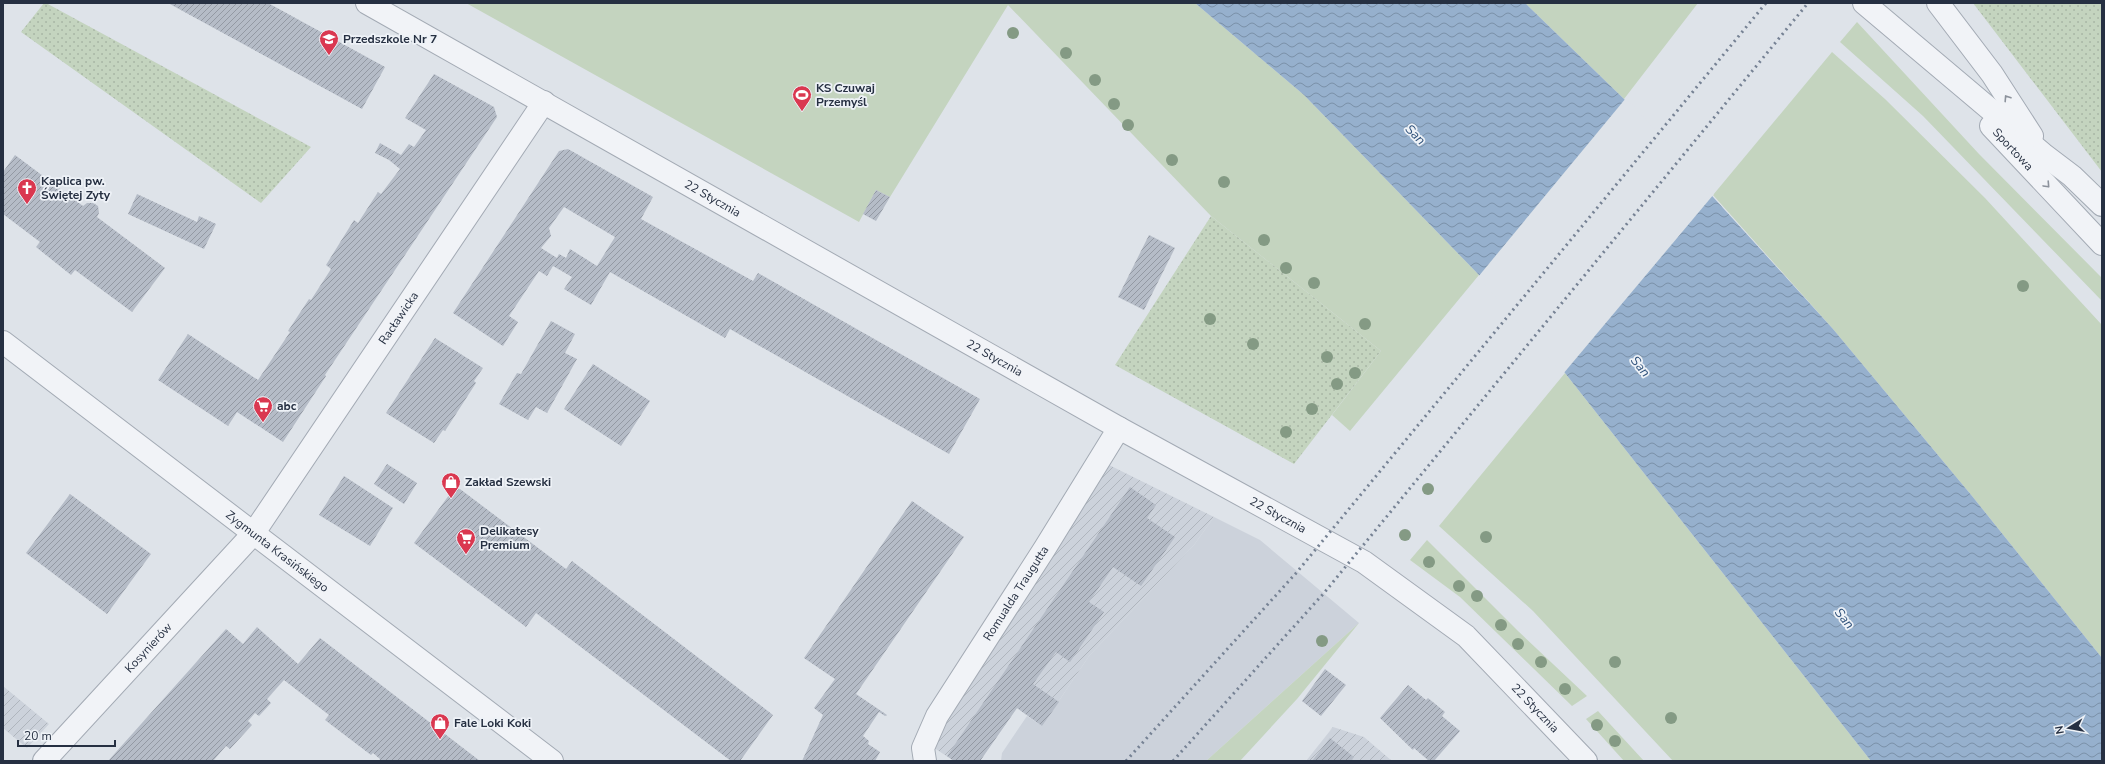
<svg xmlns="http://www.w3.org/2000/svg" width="2105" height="764" viewBox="0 0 2105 764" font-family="'Nunito Sans',sans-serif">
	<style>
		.built { fill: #ccd2db }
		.industrial { fill: url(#industrial-furrows) }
		.grass { fill: #c4d4bf }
		.park { fill: url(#park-dots) }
		.water { fill: url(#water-waves) }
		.pier { fill: #dee3e9 }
		.building { fill: url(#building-hatch); fill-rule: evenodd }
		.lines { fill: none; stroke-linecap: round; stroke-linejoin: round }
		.minor-casing { stroke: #a3aab4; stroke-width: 24 }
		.minor { stroke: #f1f3f7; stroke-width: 22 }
		.rail { stroke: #768294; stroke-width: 3; stroke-dasharray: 2 4; stroke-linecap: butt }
		.tree { fill: #849a84 }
		.oneway { stroke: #8c929c }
		.labels { text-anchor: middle; stroke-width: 3.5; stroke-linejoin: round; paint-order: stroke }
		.poi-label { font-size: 12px; font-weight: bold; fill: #263042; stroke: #eef2f7; text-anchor: start }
		.street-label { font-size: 12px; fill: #263042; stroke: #eef2f7 }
		.water-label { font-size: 13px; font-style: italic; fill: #2c4f79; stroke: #eef2f7 }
	</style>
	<defs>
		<pattern id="industrial-furrows" width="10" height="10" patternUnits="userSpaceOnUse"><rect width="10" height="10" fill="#ccd2db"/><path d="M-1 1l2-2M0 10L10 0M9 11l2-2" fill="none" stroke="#afb5bd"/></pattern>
		<pattern id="park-dots" width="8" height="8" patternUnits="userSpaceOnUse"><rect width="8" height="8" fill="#c4d4bf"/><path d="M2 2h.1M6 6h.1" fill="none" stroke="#a8b6a5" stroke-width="1.8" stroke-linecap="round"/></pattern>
		<pattern id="water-waves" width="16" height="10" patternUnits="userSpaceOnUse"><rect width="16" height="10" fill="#96b0cd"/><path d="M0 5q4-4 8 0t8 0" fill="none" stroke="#7a90a8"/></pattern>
		<pattern id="building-hatch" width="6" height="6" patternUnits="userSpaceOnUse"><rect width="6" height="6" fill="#b5bcc7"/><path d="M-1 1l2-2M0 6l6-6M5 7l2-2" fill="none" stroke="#9399a3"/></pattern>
	</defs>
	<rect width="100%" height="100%" fill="#dee3e9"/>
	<path class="built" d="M1214,517l46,23 99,83 -153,138h-205l1,-8 25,-37 15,10 47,-70 105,-111z"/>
	<path class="industrial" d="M1099,460l115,57 -20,28 -105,111 -47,70 -25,-18 -37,53h-26l-29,-19z
		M3,686l46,38 -22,24 -24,-20z
		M1333,727l31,10 28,24h-86z"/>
	<path class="grass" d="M466,3h729l109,92 175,180 -129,156 -18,-16 49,-64 -170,-135 -203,-211 -118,192 -14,-7 -17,32z
		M1525,3h173l-74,96z
		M1857,22l122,132 123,124v23l-179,-185 -83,-74z
		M1832,52l53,47 100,99 117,127v333l-130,-162 -139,-167 -120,-134z
		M1565,373l306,388h-198l-140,-150 -94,-85z
		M1427,540l91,91 69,65 -15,10 -112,-109 -50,-37z
		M1359,623l-62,76 -57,62h-34z
		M1598,711l46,50h-20l-38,-42z"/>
	<path class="park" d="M44,3h2l265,144 -50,56 -240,-171z
		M1973,3h129v169z
		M1211,216l170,135 -87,113 -179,-99z"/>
	<path class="water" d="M1195,3h330l99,96 209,230 139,167 130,162v103h-231l-306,-388 -86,-98 -175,-180z"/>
	<path class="pier" d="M1626,98l88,96 -151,180 -85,-97z"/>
	<path class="building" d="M168,3h100l117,64 -23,42z
		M434,74l60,33 3,10 -172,258 1,1 -43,66 -46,-30 -9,14 -70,-46 30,-46 70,46 32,-48 -2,-1 21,-32 2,1 20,-31 -5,-4 28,-45 4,3 20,-31 3,2 19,-25 -11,-9 -14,-7 5,-10 21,12 8,-11 5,3 12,-17 -21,-12z
		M568,149l85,48 -12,22 112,62 5,-8 222,126 -31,55 -219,-125 -5,9 -115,-66 -19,33 -27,-16 8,-12 -19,-11 -6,10 -8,-5 -30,45 9,6 -15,24 -50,-33 106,-162zM564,207l51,30 -18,29 -27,-17 -4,9 -7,-4 -2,4 -16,-10 10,-12 -2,-8z
		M15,155l68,51 4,-3h6l5,3 1,7 -2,4 68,51 -33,44 -57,-42 -4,5 -35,-28 4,-5 -37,-28v-42z
		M876,190l14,7 -14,24 -13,-7z
		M137,194l60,28 2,-6 17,8 -12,25 -76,-35z
		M1149,235l26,13 -31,62 -26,-13z
		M551,321l24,13 -10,19 12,6 -30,54 -11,-6 -8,13 -29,-16 18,-31 4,1z
		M435,338l48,30 -9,13 2,2 -31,48 -2,-1 -9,13 -48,-30z
		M593,364l57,37 -29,45 -57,-37z
		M387,464l30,19 -13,21 -30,-20z
		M344,476l49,32 -23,38 -51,-31z
		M1130,487l26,18 -9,13 28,19 -34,49 -28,-19 -24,35 15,10 -34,50 -14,-10 -23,32 26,18 -17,24 -25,-18 -37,53h-26l-7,-5z
		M460,489l106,80 6,-8 201,154 -33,46h-9l-195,-148 -10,14 -112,-84 38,-52z
		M70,494l81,60 -44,60 -81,-61z
		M912,501l52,36 -108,157 31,21 -2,1 -6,-4 -16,24 6,5 -1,3 12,8 -5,9h-73l21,-46 -9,-7 21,-29 -31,-21z
		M257,627l41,37 22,-26 160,123h-101l1,-2 -7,-6 -2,2 -46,-35 4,-5 -45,-35 -17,19 4,4 -12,13 -4,-3 -7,8 4,4 -22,24 -4,-3 -13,15h-105l118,-132 17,15z
		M1325,669l21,16 -25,31 -19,-15z
		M1408,685l18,15 2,-2 17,14 -3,4 18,15 -26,30h-5l-15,-13 -1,2 -33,-32z
		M1330,738l24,19 -3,4h-39z"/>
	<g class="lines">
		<g class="minor-casing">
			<g id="minor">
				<path id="s1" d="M367,3l752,425 245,134 102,74 120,125"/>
				<path d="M1864,3l179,151 29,22 30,29"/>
				<path d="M1938,3l54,71 40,62"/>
				<path id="s2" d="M1991,126l111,118"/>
				<path id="s3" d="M3,342l549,419"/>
				<path id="s4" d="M44,761l209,-227 291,-432"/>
				<path id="s5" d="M925,761l-2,-13 14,-32 108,-168 74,-120"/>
			</g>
		</g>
		<use href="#minor" class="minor"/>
		<path class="rail" d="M1126,761l171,-189 469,-569
			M1173,761l151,-168 484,-590"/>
	</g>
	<g class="tree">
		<circle cx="1013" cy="33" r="6"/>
		<circle cx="1066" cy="53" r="6"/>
		<circle cx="1095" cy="80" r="6"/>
		<circle cx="1114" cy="104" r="6"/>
		<circle cx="1128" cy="125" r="6"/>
		<circle cx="1172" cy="160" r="6"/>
		<circle cx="1224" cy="182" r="6"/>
		<circle cx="1264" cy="240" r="6"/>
		<circle cx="1286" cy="268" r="6"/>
		<circle cx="1314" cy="283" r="6"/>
		<circle cx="2023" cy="286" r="6"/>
		<circle cx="1210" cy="319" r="6"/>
		<circle cx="1365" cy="324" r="6"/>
		<circle cx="1253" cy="344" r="6"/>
		<circle cx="1327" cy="357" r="6"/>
		<circle cx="1355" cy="373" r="6"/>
		<circle cx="1337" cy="384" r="6"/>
		<circle cx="1312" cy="409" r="6"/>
		<circle cx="1286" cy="432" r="6"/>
		<circle cx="1428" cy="489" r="6"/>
		<circle cx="1405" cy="535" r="6"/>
		<circle cx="1486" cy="537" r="6"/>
		<circle cx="1429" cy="562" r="6"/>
		<circle cx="1459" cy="586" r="6"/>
		<circle cx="1477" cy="596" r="6"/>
		<circle cx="1501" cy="625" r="6"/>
		<circle cx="1322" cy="641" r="6"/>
		<circle cx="1518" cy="644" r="6"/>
		<circle cx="1541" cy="662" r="6"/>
		<circle cx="1615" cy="662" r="6"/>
		<circle cx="1565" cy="689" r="6"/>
		<circle cx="1671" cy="718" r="6"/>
		<circle cx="1597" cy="725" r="6"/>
		<circle cx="1615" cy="741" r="6"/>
	</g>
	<defs><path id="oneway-chevron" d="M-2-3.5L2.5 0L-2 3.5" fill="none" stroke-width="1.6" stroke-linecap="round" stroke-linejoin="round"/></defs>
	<g class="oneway">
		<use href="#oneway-chevron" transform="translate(2007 98) rotate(-123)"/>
		<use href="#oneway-chevron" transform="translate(2047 185) rotate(47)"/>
	</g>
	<defs>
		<g id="school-pin" transform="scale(1)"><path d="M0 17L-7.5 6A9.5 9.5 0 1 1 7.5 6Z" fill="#da3850" stroke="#eef2f7"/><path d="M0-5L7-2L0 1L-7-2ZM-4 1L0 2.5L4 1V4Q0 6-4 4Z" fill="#fff"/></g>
		<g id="stadium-pin" transform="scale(1)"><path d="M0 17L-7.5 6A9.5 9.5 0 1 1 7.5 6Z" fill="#da3850" stroke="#eef2f7"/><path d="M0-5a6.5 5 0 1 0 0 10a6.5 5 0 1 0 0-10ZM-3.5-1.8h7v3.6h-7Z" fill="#fff"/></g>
		<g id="church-pin" transform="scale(1)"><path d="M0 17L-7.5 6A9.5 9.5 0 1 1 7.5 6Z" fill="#da3850" stroke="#eef2f7"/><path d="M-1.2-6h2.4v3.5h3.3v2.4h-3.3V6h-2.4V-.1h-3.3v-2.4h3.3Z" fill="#fff"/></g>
		<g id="supermarket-pin" transform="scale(1)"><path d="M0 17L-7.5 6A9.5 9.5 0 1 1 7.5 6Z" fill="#da3850" stroke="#eef2f7"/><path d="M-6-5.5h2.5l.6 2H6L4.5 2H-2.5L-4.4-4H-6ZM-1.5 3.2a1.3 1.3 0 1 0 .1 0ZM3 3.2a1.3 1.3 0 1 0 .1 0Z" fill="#fff"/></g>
		<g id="shop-pin" transform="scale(1)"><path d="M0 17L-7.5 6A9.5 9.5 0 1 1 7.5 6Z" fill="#da3850" stroke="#eef2f7"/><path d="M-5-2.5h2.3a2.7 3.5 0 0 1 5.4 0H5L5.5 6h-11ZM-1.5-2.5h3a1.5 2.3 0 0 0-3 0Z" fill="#fff"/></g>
	</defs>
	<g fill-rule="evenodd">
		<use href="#school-pin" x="329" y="39"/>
		<use href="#stadium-pin" x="802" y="95"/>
		<use href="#church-pin" x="27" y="188"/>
		<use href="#supermarket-pin" x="263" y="406"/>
		<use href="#shop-pin" x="451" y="482"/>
		<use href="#supermarket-pin" x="466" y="538"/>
		<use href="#shop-pin" x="440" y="723"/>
	</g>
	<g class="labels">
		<g class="poi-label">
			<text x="343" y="43">Przedszkole Nr 7</text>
			<text x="816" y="92">KS Czuwaj<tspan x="816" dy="14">Przemyśl</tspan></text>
			<text x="41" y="185">Kaplica pw.<tspan x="41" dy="14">Świętej Zyty</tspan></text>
			<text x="277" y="410">abc</text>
			<text x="465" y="486">Zakład Szewski</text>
			<text x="480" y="535">Delikatesy<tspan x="480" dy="14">Premium</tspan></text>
			<text x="454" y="727">Fale Loki Koki</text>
		</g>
		<g class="street-label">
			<text dy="4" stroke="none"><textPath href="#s2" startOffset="32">Sportowa</textPath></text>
			<text dy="4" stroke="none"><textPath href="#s1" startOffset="397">22 Stycznia</textPath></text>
			<text dy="4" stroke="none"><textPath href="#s4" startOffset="569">Racławicka</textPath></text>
			<text dy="4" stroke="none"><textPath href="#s1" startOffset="721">22 Stycznia</textPath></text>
			<text dy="4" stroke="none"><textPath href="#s1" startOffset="1045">22 Stycznia</textPath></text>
			<text dy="4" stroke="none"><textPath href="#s3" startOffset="345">Zygmunta Krasińskiego</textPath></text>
			<text dy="4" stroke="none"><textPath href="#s5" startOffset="194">Romualda Traugutta</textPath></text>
			<text dy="4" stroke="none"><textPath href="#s4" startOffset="154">Kosynierów</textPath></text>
			<text dy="4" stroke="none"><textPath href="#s1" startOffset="1369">22 Stycznia</textPath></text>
		</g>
		<g class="water-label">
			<text transform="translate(1416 134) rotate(45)" y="5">San</text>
			<text transform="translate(1641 366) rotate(51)" y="5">San</text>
			<text transform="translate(1845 618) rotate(51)" y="5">San</text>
		</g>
	</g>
	<rect width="2105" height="764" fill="none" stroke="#263042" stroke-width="8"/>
	<g transform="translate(2069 728) rotate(259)" stroke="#eef2f7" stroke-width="3" paint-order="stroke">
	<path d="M0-3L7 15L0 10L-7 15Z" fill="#263042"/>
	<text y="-6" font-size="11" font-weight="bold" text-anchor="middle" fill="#263042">N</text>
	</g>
	<path d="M18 740v6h97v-6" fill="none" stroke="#263042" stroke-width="2"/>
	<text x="24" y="740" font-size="12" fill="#263042" stroke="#eef2f7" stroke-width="3" paint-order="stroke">20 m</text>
</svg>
